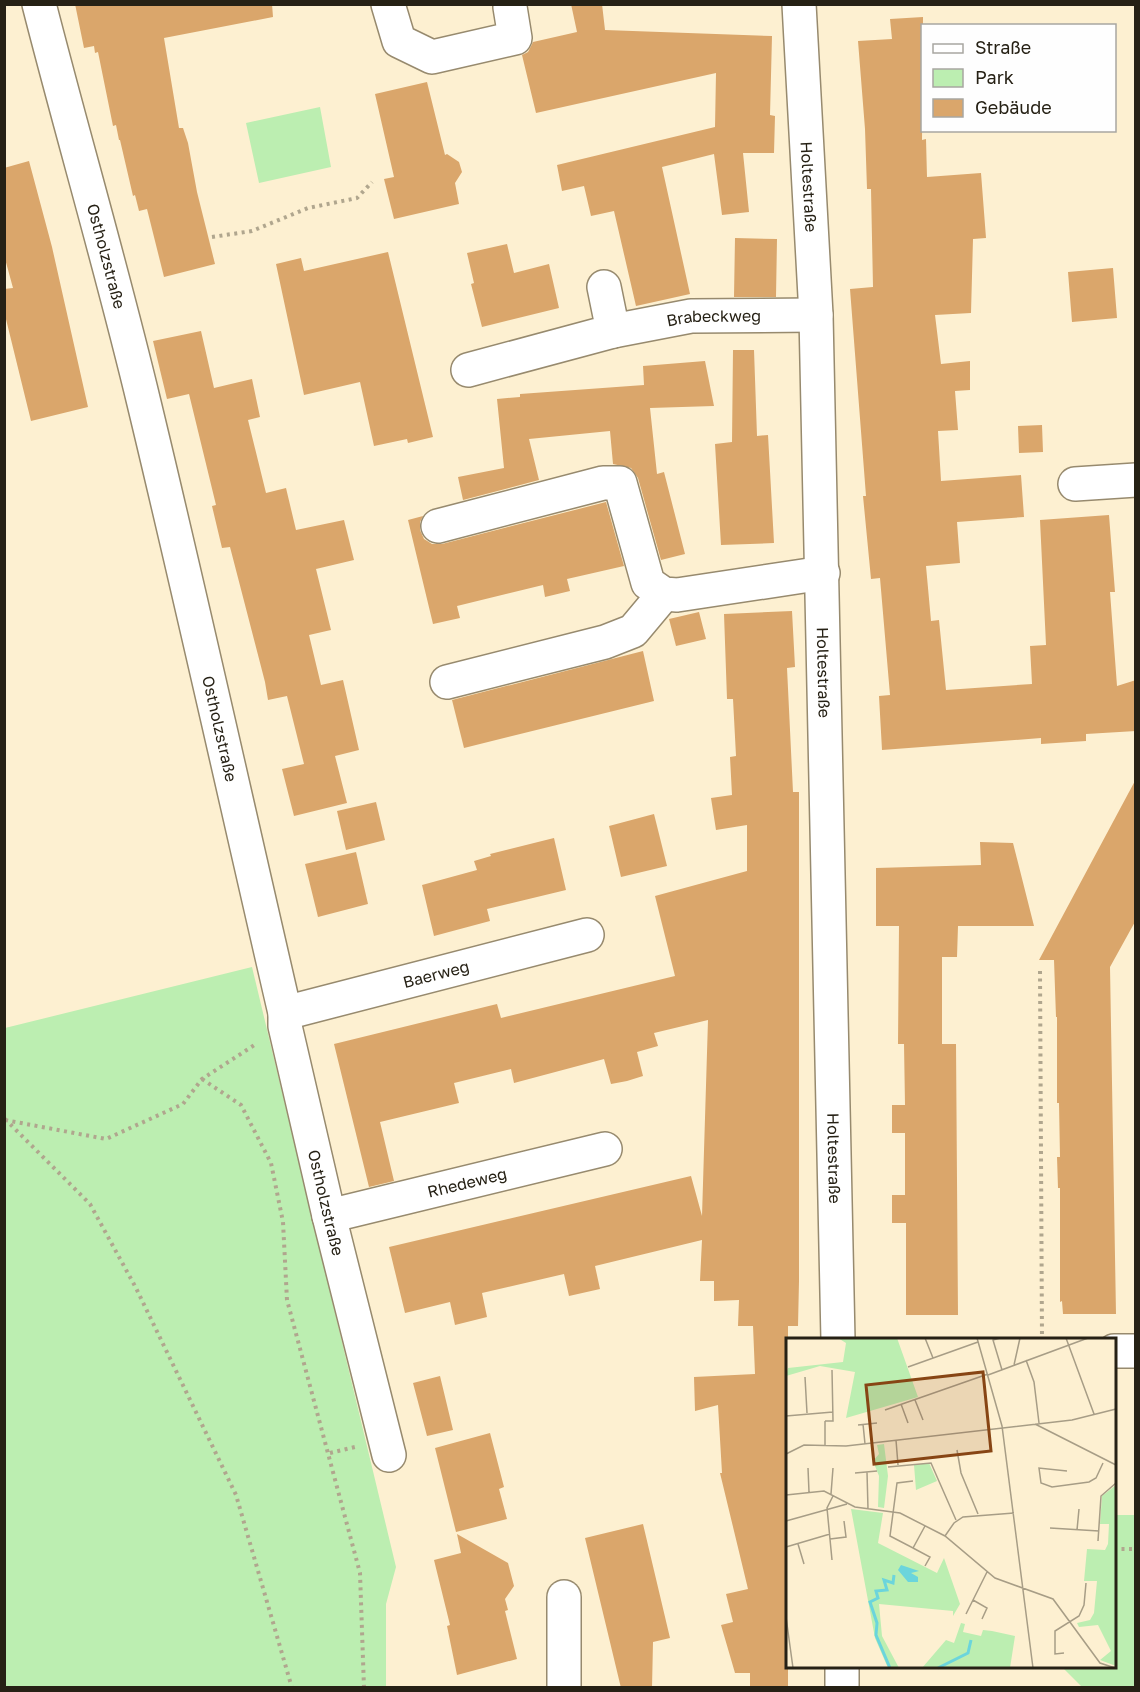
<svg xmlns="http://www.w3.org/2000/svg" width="1140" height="1692" viewBox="0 0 1140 1692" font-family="'Golos Text',sans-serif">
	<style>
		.green { fill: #bceeb1 }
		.building { fill: #daa66b }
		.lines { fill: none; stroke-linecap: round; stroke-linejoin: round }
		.minor-casing { stroke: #978a6e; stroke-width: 36 }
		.path { stroke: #b0a68e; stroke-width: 4; stroke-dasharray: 3 4.5; stroke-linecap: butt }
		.minor { stroke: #fff; stroke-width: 33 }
		.labels { text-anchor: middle; stroke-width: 4.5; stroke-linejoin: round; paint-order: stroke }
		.street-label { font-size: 16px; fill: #262115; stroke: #fefefe }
		.inset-river { fill: none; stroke: #6bd5dc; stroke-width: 3 }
		.inset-road { fill: none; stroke: #a79d86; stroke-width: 1.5 }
		.view { fill: #874514; fill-opacity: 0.15; stroke: #874514; stroke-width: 3 }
		.inset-edge { fill: none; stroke: #262115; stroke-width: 3 }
	</style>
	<rect width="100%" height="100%" fill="#fdf0d1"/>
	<path class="green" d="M320,107l11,60 -72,16 -13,-60z
		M252,967l144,600 -10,37v83h-381v-659z
		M1115,1515h20v172h-53l-20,-20 52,-1z"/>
	<path class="building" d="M75,4h197l1,13 -109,21 15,90h4l5,15 9,49 18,72 -51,13 -17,-68 -8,2 -4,-16 -2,1 -13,-56h-1l-3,-15 -3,1 -15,-74 -3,1 -1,-7 -10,2z
		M571,4h31l3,26 167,6 -2,79 5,1 -1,37h-31l6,59 -27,3 -8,-61 -52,13 28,127 -54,12 -22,-95 -23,5 -7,-30 -22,5 -5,-26 158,-38 1,-54 -180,40 -14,-58 6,-3 5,-10 44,-10z
		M923,17l-1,123 4,-1 1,38 54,-4 5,65 -13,1 -2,74 -36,2 6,49 29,-3v29l-15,1 3,39 -20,1 3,50 80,-6 3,42 -67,5 3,41 -34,3 5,55 8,-1 7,70 86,-6 -2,-38 16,-1 -6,-125 69,-5 6,77h-5l7,94 19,-6v51l-50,3v7l-45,3v-6l-159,12 -3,-54 11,-1 -10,-117 -9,1 -8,-83h3l-16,-207 23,-2 -2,-98h-4l-2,-60 -7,-88 34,-2 -2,-20z
		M427,82l18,73 2,-1 12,8 3,10 -7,11 4,21 -65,15 -10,-40 10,-2 -19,-83z
		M29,161l23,86 36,160 -57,14 -27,-110v-22l9,-1 -9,-33v-87z
		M735,238l42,1 -1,58h-42z
		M507,244l7,29 35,-9 10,44 -77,19 -11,-43 3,-1 -7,-30z
		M388,252l45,185 -25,6 -1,-4 -33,7 -14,-64 -56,13 -28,-131 25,-6 3,13z
		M1113,268l4,50 -45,4 -4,-50z
		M201,331l13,57 38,-9 8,38 -12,3 18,73 20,-5 10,42 48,-10 10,40 -38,9 15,61 -22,5 12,50 22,-5 16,70 -24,6 12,47 -53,13 -12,-47 22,-5 -17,-68 -19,4 -3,-18 -35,-135 -8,1 -10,-42 4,-1 -27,-111 -22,5 -14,-58z
		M733,350h21l3,86 11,-1 6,108 -53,2 -6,-101 17,-2z
		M705,361l9,45 -64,2 7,66 7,-2 21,82 -24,6 -23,-82 -7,-10 -18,-4 -3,-33 -81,8 10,41 -76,20 -5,-23 46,-9 -7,-69 23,-2v-3l124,-9 -1,-19z
		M1042,425l1,27 -24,1 -1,-27z
		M606,502l18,64 -57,13 3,12 -25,6 -2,-12 -86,21 3,12 -27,6 -25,-104 15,-4 -3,6v8l4,9 8,5h10z
		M792,611l3,56 -8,1 6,124h6v489l-1,45h-10v362h-38v-15h-15l-14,-48 12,-3 -7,-28 22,-5 -28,-116h2l-4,-68 -23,6 -1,-34 61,-3 -2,-48h-15l1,-26 -25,1v-20h-14l2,-41 -107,26 5,23 -31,7 -5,-22 -82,19 5,24 -32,8 -5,-23 -45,11 -16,-66 302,-71 11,40 6,-196 -54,13 4,13 -21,6 6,24 -16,5 -16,3 -7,-25 -90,24 -3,-14 -57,14 5,20 -79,19 14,59 -25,6 -35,-143 163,-40 4,14 174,-42 -20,-80 92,-25v-46l-31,5 -5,-32 21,-3 -2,-38 6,-1 -3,-57h-6l-3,-85z
		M699,612l7,27 -30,7 -7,-27z
		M643,651l11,50 -190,47 -12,-48z
		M1136,779v141l-26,47 6,347h-53l-1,-13 -2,1v-114h-2l-1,-31h3l-1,-54h-2v-86h-1l-2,-57h-15z
		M376,802l9,38 -39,10 -9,-39z
		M654,814l13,52 -46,11 -12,-51z
		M554,838l12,52 -79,19 3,12 -56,15 -12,-51 55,-15 -3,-9 17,-5 -1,-2z
		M980,842l33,1 21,83h-76l-1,31h-15v87h14l2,271h-52v-92h-14v-28h13v-62h-13v-28h13l-1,-61h-6l1,-118h-23v-58l105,-3z
		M356,852l12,52 -50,13 -13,-53z
		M440,1376l13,54 -26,6 -14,-53z
		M490,1433l14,54 -5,2 8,30 -51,13 -21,-84z
		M643,1524l27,114 -17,4 -1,46h-31l-36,-150z
		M457,1534l51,29 6,23 -9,13 3,11 -3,1 12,48 -60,16 -10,-49 3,-1 -16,-65 27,-7z"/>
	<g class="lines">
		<g class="minor-casing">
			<g id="minor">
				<path id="s1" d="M39,4c34,133 73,265 105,399 49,203 94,407 141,610v13l44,190 60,239"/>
				<path d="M388,4l11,37 33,16 83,-19 -5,-31"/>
				<path id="s2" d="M799,4l17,311 22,1025"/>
				<path id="s3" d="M613,331l78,-15 125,-1"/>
				<path d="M468,370l145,-39 -9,-44"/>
				<path d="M1075,484l61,-4"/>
				<path d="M438,526l165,-43h17l28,100 16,11 13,1 146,-22"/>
				<path d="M447,682l158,-40 28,-11 31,-37"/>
				<path id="s4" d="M285,1013l302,-78"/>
				<path id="s5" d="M329,1216l276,-67"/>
				<path d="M1114,1351h22"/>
				<path d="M842,1666v22"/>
				<path d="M564,1688v-91"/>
			</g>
		</g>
		<path class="path" d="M212,237l40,-6 56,-23 49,-10 15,-16
			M1040,971l2,369
			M202,1079l39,26 30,58 12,59 4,78 73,273 4,115
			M5,1119l85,85 46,84 100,207 56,193
			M5,1120l101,19 77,-35 19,-25 54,-35
			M330,1453l25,-6
			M1114,1549h22"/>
		<use href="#minor" class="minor"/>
	</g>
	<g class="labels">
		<g class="street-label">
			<text dy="6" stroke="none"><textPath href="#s2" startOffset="183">Holtestraße</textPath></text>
			<text dy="6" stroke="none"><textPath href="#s1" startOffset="261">Ostholzstraße</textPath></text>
			<text dy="6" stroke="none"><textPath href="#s3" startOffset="102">Brabeckweg</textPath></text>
			<text dy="6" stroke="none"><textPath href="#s2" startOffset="669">Holtestraße</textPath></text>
			<text dy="6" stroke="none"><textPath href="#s1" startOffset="747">Ostholzstraße</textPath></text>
			<text dy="6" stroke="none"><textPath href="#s4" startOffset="156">Baerweg</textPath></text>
			<text dy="6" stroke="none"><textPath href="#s2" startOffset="1155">Holtestraße</textPath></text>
			<text dy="6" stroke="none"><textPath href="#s5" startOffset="142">Rhedeweg</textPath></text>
			<text dy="6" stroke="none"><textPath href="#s1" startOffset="1233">Ostholzstraße</textPath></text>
		</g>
	</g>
	<g transform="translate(786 1338)">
		<rect width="330" height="330" fill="#fdf0d1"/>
		<path d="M52,0h59l21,59 -72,21 9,-46 -35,-6 -34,10 2,-8 55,-6 3,-19zM98,106l4,32 -4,32 -6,-1 1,-31 -6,-15 6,-7 -2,-9zM143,125l8,18 -21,9 -2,-25zM330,147v181l-16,-6 11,-9 -13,-26 -19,2 -2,-4 13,-3 4,-7 3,-32h-13l3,-32 18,1 3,-6 1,-20h-9l2,-28zM65,171l32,4 -5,30 59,30 7,-15 16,46 -7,12v-5l-74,-7 3,32 17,32h-11l-13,-30zM175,285l4,1 -2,8 18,4 2,-6 9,1 23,5 -5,32h-88l24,-28 8,3z" fill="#bceeb1"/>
		<path d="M115,227l18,6 -8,2 7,4v5h-10l-10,-12z" fill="#6bd5dc"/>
		<path class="inset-river" d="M104,330l-14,-33 1,-12 -7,-21 8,-4 -2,-7 11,-1 -3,-10 9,3 1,-8M152,330l30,-15 3,-13"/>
		<path class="inset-road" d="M139,0l8,20M191,0l25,88 31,242M214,0l-7,2 9,30M280,0l28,76M240,22l8,22 5,41M228,27l6,-27M122,29l70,-25M202,37l100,-37M19,39l2,36M129,62l8,20M115,66l7,19M99,72l103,-36M0,78l47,-4M39,83h8l-1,-51M39,83v25M77,86l2,20M249,86l81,41M72,87l19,-2M110,102l2,25M171,112l4,23 17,41M0,116l18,-9 42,1 226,-26 44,-11M102,129l43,-4 25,57M22,130l1,24M281,133l-28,-3 2,15 11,4 37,-5 7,-4 7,-15M81,134l1,37M69,135l22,-2M127,143l-16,2 -7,53 23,12 12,-22M45,156l2,-26M0,157l38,-4 31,16 45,6 45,23 50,42 58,21 47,64 15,5M0,183l61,-17M264,190l49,3M291,192l2,-21M159,198l9,-13 9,-6 51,-4M44,201l16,-2 -2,-16M312,203l3,-45 15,-13M12,206l6,20M0,209l44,-13M127,210l17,9 -5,9M46,222l-5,-52 6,-12M187,262l14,8 -5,11M180,276l21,-42M0,279l7,51M278,315l-9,1v-23l24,-15 5,-11 2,-22"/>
		<path class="view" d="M197,34l8,79 -117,13 -8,-79z"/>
		<rect width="330" height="330" class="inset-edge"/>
	</g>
	<rect width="1140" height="1692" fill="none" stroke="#262115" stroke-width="12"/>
	<rect x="921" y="24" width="195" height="108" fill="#fefefe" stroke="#a8a6a1" stroke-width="1.5"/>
	<rect x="933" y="44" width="30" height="9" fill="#ffffff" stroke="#a8a6a1" stroke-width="1.5"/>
	<text x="975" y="54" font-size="18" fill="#262115">Straße</text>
	<rect x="933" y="69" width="30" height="18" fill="#bceeb1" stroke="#a8a6a1" stroke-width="1.5"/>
	<text x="975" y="84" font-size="18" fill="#262115">Park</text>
	<rect x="933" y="99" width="30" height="18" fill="#daa66b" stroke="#a8a6a1" stroke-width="1.5"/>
	<text x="975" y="114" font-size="18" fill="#262115">Gebäude</text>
</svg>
